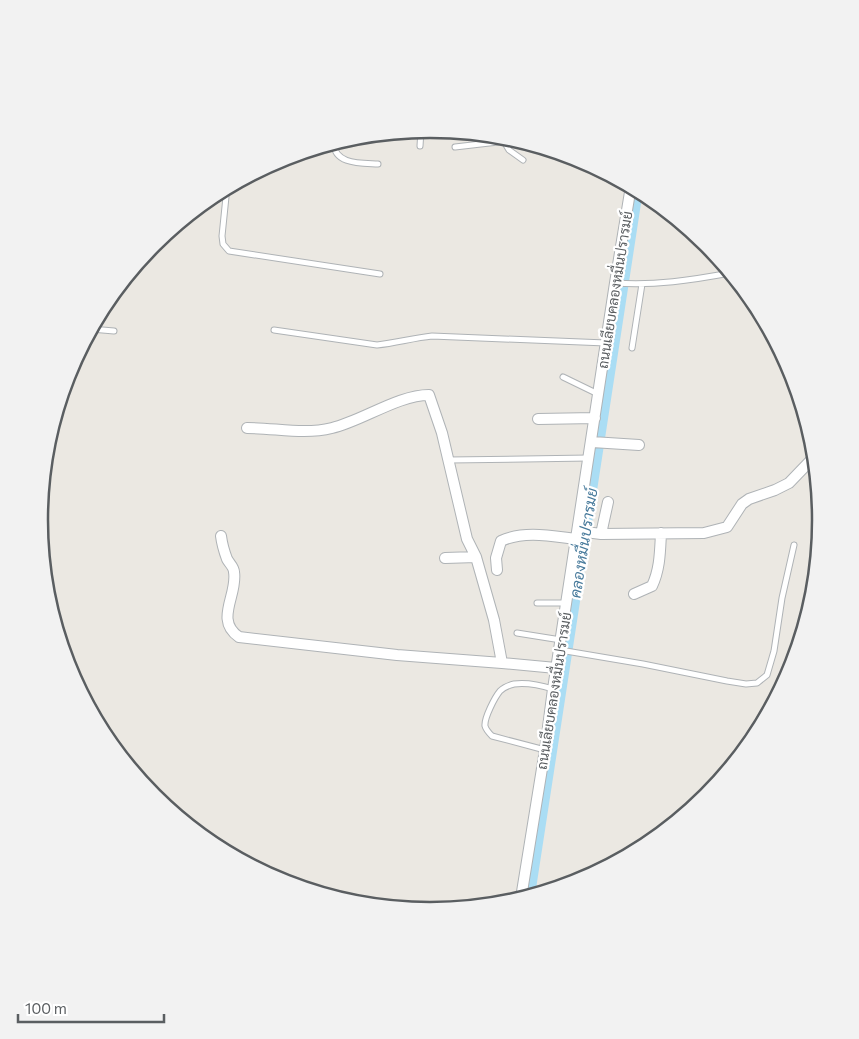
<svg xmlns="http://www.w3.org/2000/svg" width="859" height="1039" viewBox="0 0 859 1039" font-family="Commissioner,Sarabun,sans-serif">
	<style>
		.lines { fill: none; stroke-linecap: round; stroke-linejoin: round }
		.canal { stroke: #aaddf4; stroke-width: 10 }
		.service-casing { stroke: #afb3b6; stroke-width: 7 }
		.minor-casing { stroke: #afb3b6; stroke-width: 12 }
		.service { stroke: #fff; stroke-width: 5 }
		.minor { stroke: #fff; stroke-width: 10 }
		.labels { text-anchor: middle; stroke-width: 4.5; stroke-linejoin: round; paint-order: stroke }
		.street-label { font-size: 14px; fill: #5a5e61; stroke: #fff }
		.water-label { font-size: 15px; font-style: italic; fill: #477a9b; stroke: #fff }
		.rim { fill: none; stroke: #5a5e61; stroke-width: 2.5 }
	</style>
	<rect width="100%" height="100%" fill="#ebe8e2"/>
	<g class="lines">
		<path class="canal" d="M530,895l108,-705"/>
		<g class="service-casing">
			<path id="service" d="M503,140l6,10 14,10
				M334,142c-1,23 28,21 44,22
				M420,146l1,-16
				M455,147l43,-5 5,-2 3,-4
				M271,164h13
				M227,187l-5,49 1,8 6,7 151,23
				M615,283c39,3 77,-3 115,-10
				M91,329l23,2
				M274,330l103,15c19,-2 36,-7 55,-9l174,7
				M632,348l10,-64
				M563,377l35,17
				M449,460l140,-2
				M537,603h29
				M517,633l44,7
				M560,650l83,14 84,17 19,3 11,-1 10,-8 7,-24 8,-53 12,-53
				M545,750l-53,-14c-3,-3 -6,-6 -7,-10 -1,-8 10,-29 15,-35 3,-3 10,-6 14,-7 13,-2 26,1 39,5"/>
		</g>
		<g class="minor-casing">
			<path id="minor" d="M538,419l57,-1
				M247,428c29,0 57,7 85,0 30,-7 66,-33 97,-33l13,38 25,106 9,18 18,63 8,43
				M592,442l47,3
				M578,531l23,3 103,-1 23,-6 15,-23 7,-5 26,-9 14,-7 25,-26
				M601,534l7,-32
				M221,536c1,8 3,15 6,23 2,4 7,8 7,13 4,23 -20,48 5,65l158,18 105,8 54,5
				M445,558l31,-1
				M497,570l-1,-12 5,-17c23,-11 51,-5 75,-2
				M634,594l18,-8c8,-17 8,-34 9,-53
				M521,898l24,-148 8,-61 62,-406 16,-97"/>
		</g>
		<use href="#service" class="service"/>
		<use href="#minor" class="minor"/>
	</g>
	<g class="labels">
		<g class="street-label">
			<text transform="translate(615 290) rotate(-81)" y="5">ถนนเลียบคลองหมื่นปรารมย์</text>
			<text transform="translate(554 691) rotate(-81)" y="5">ถนนเลียบคลองหมื่นปรารมย์</text>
		</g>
		<g class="water-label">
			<text transform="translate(584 543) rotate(-81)" y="5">คลองหมื่นปรารมย์</text>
		</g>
	</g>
	<path d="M0 0H859V1039H0ZM48 520a382 382 0 1 1 764 0a382 382 0 1 1-764 0Z" fill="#f2f2f2" fill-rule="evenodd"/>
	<path class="rim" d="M48 520a382 382 0 1 1 764 0a382 382 0 1 1-764 0Z"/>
	<path d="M18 1014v8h146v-8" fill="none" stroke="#5a5e61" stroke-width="2.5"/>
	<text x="25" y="1014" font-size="15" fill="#5a5e61" stroke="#ffffff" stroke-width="4" paint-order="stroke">100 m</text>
</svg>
